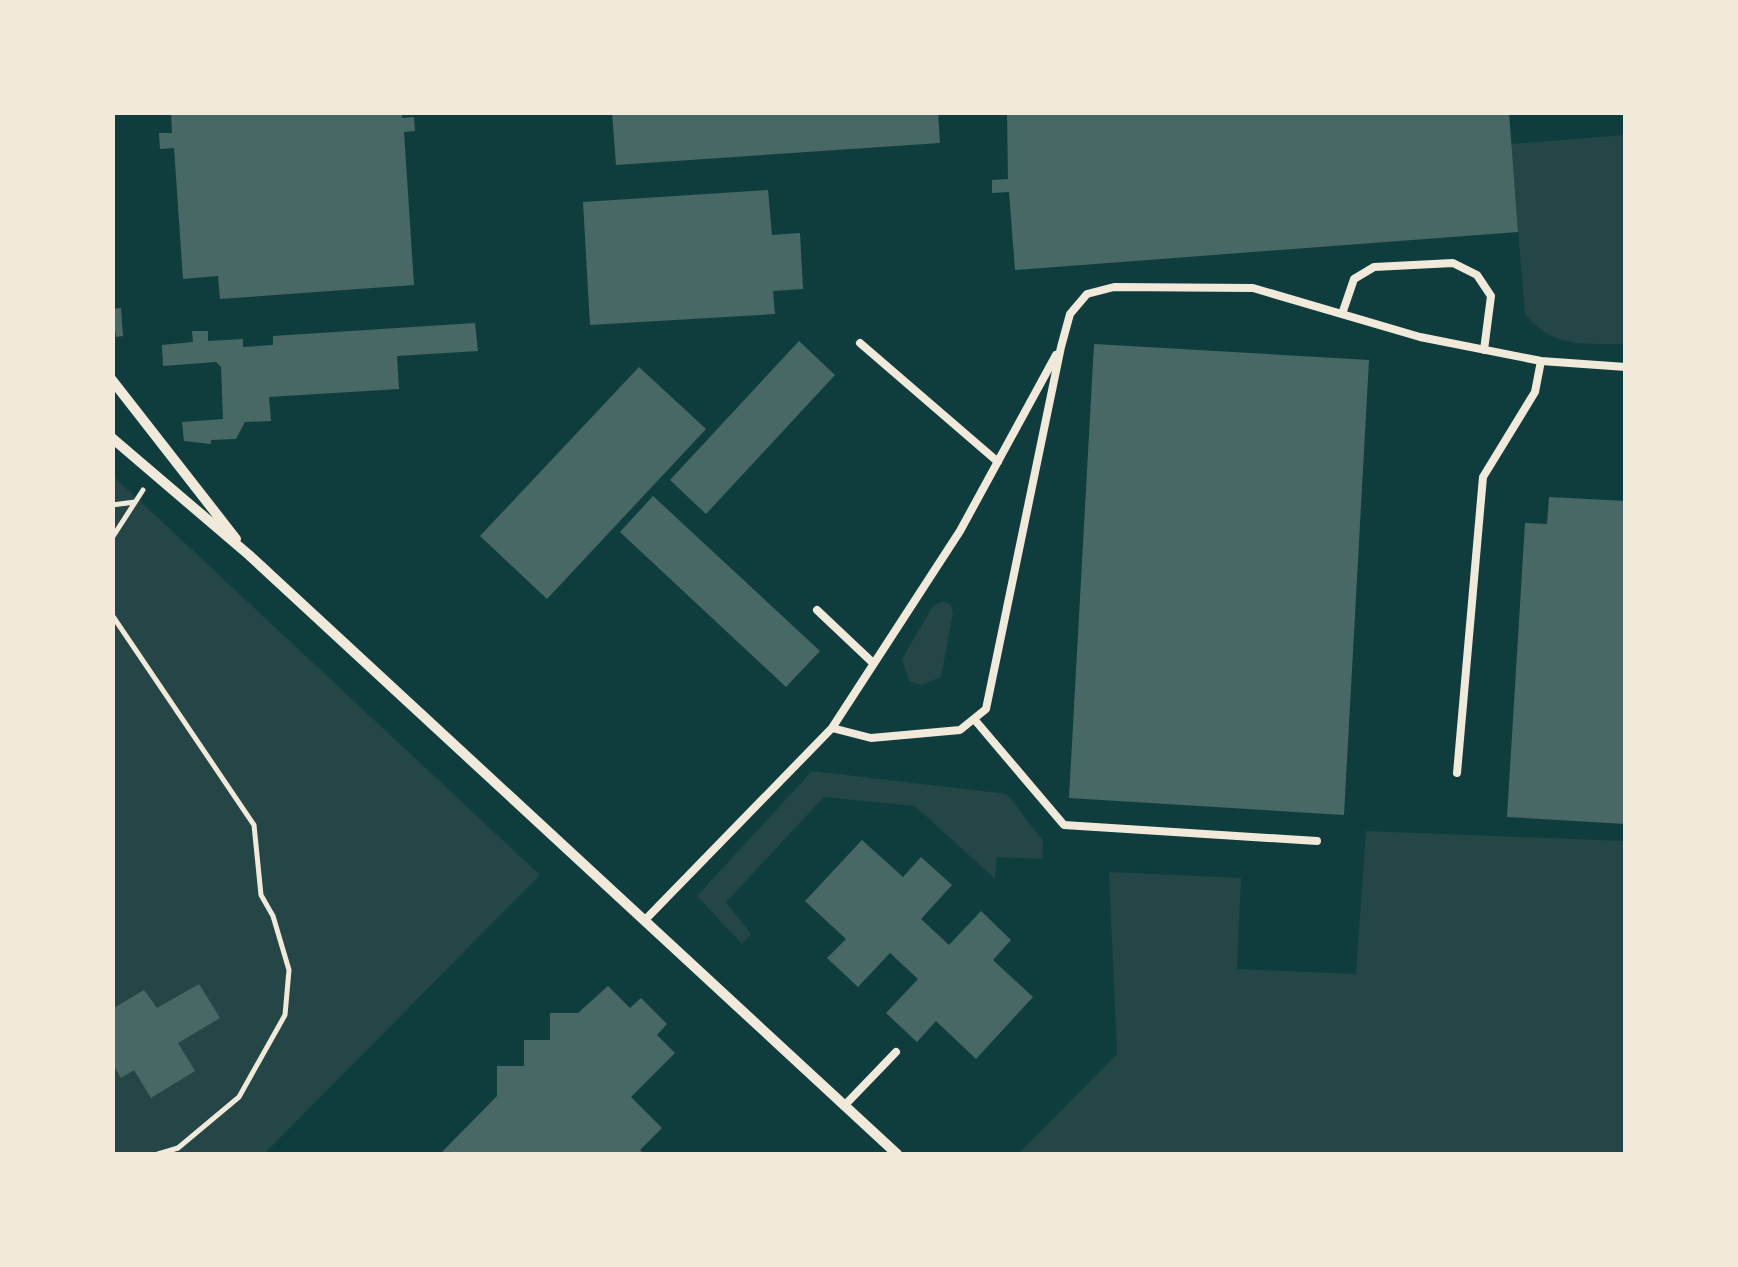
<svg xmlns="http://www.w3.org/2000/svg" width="1738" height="1267" viewBox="0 0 1738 1267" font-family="Quicksand,sans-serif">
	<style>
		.green { fill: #244646 }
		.building { fill: #486865 }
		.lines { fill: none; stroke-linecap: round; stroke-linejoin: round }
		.path { stroke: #f1e9da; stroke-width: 5 }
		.service { stroke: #f1e9da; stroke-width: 8 }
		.minor { stroke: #f1e9da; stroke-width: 10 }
	</style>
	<rect width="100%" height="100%" fill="#0f3d3e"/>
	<path class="green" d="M1625,135v209c-39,0 -74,4 -100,-30l-14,-170z
		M112,475l428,400 -276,279h-151z
		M943,601l8,4 2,8 -12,64 -20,8 -12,-4 -7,-22 31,-53z
		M812,771l195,23 36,47 -1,18 -45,-2 -2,22 -80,-73 -91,-9 -98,105 25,32 -9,10 -45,-48z
		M1366,831l259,10v313h-607l99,-100 -8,-182 132,6 -4,91 119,5z"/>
	<path class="building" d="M171,112h231v6l12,-1 1,14 -11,1 10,153 -194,14 -2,-23 -35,3 -9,-131 -14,1 -1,-16h13z
		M612,112h326l2,31 -324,22z
		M1007,112h502l9,120 -503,38 -6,-78 -17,1v-13l16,-1z
		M768,190l4,45 28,-2 3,56 -30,2 2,23 -185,11 -7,-123z
		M121,308l2,28 -7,1 -4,-28z
		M475,323l3,28 -81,5 2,33 -130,8 2,24 -26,1 -9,17 -25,1v4l-27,-3 -2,-19 41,-3 -2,-52 -5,-5 -53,4 -1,-21 31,-3 -1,-11h16v10l35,-2v8l30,-2v-9z
		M799,341l36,34 -129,139 -36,-34z
		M1094,344l275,16 -25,455 -275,-17z
		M639,367l67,62 -159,170 -67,-63z
		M653,496l167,155 -34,36 -166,-155z
		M1549,497l77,4v323l-119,-7 18,-294 22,1z
		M862,840l41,37 18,-20 31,28 -31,34 28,26 32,-34 30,29 -18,20 40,37 -57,62 -40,-38 -19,21 -31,-29 32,-34 -28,-26 -32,34 -31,-29 19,-19 -41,-38z
		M199,984l21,34 -42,25 17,28 -44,27 -17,-28 -13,8 -9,-15v-54l32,-19 13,18z
		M608,986l22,22 11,-10 26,26 -10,11 18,18 -44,44 31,31 -22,22 4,4h-204l57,-58v-30h27v-26h26v-27h28z"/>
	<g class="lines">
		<path class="path" d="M112,505l23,-3
			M112,538l31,-48
			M112,615l142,210 7,70 12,21 16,54 -4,45 -46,82 -61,51 -20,6"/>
		<path class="service" d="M1342,314l12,-35 20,-12 79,-4 24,12 14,21 -7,54
			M860,343l138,119
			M817,610l55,52
			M974,719l90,106 253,16
			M832,728l39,10 89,-8 26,-21 75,-362 9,-33 17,-20 27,-7 139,1 167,49 121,24 85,6
			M1457,773l26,-296 52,-85 6,-31
			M644,921l188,-193 128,-197 96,-176
			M844,1106l52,-54"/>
		<path class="minor" d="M112,380l124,159
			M112,438l137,117 648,599"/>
	</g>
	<rect width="1738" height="1267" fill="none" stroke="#f1e9da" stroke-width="230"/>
</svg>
